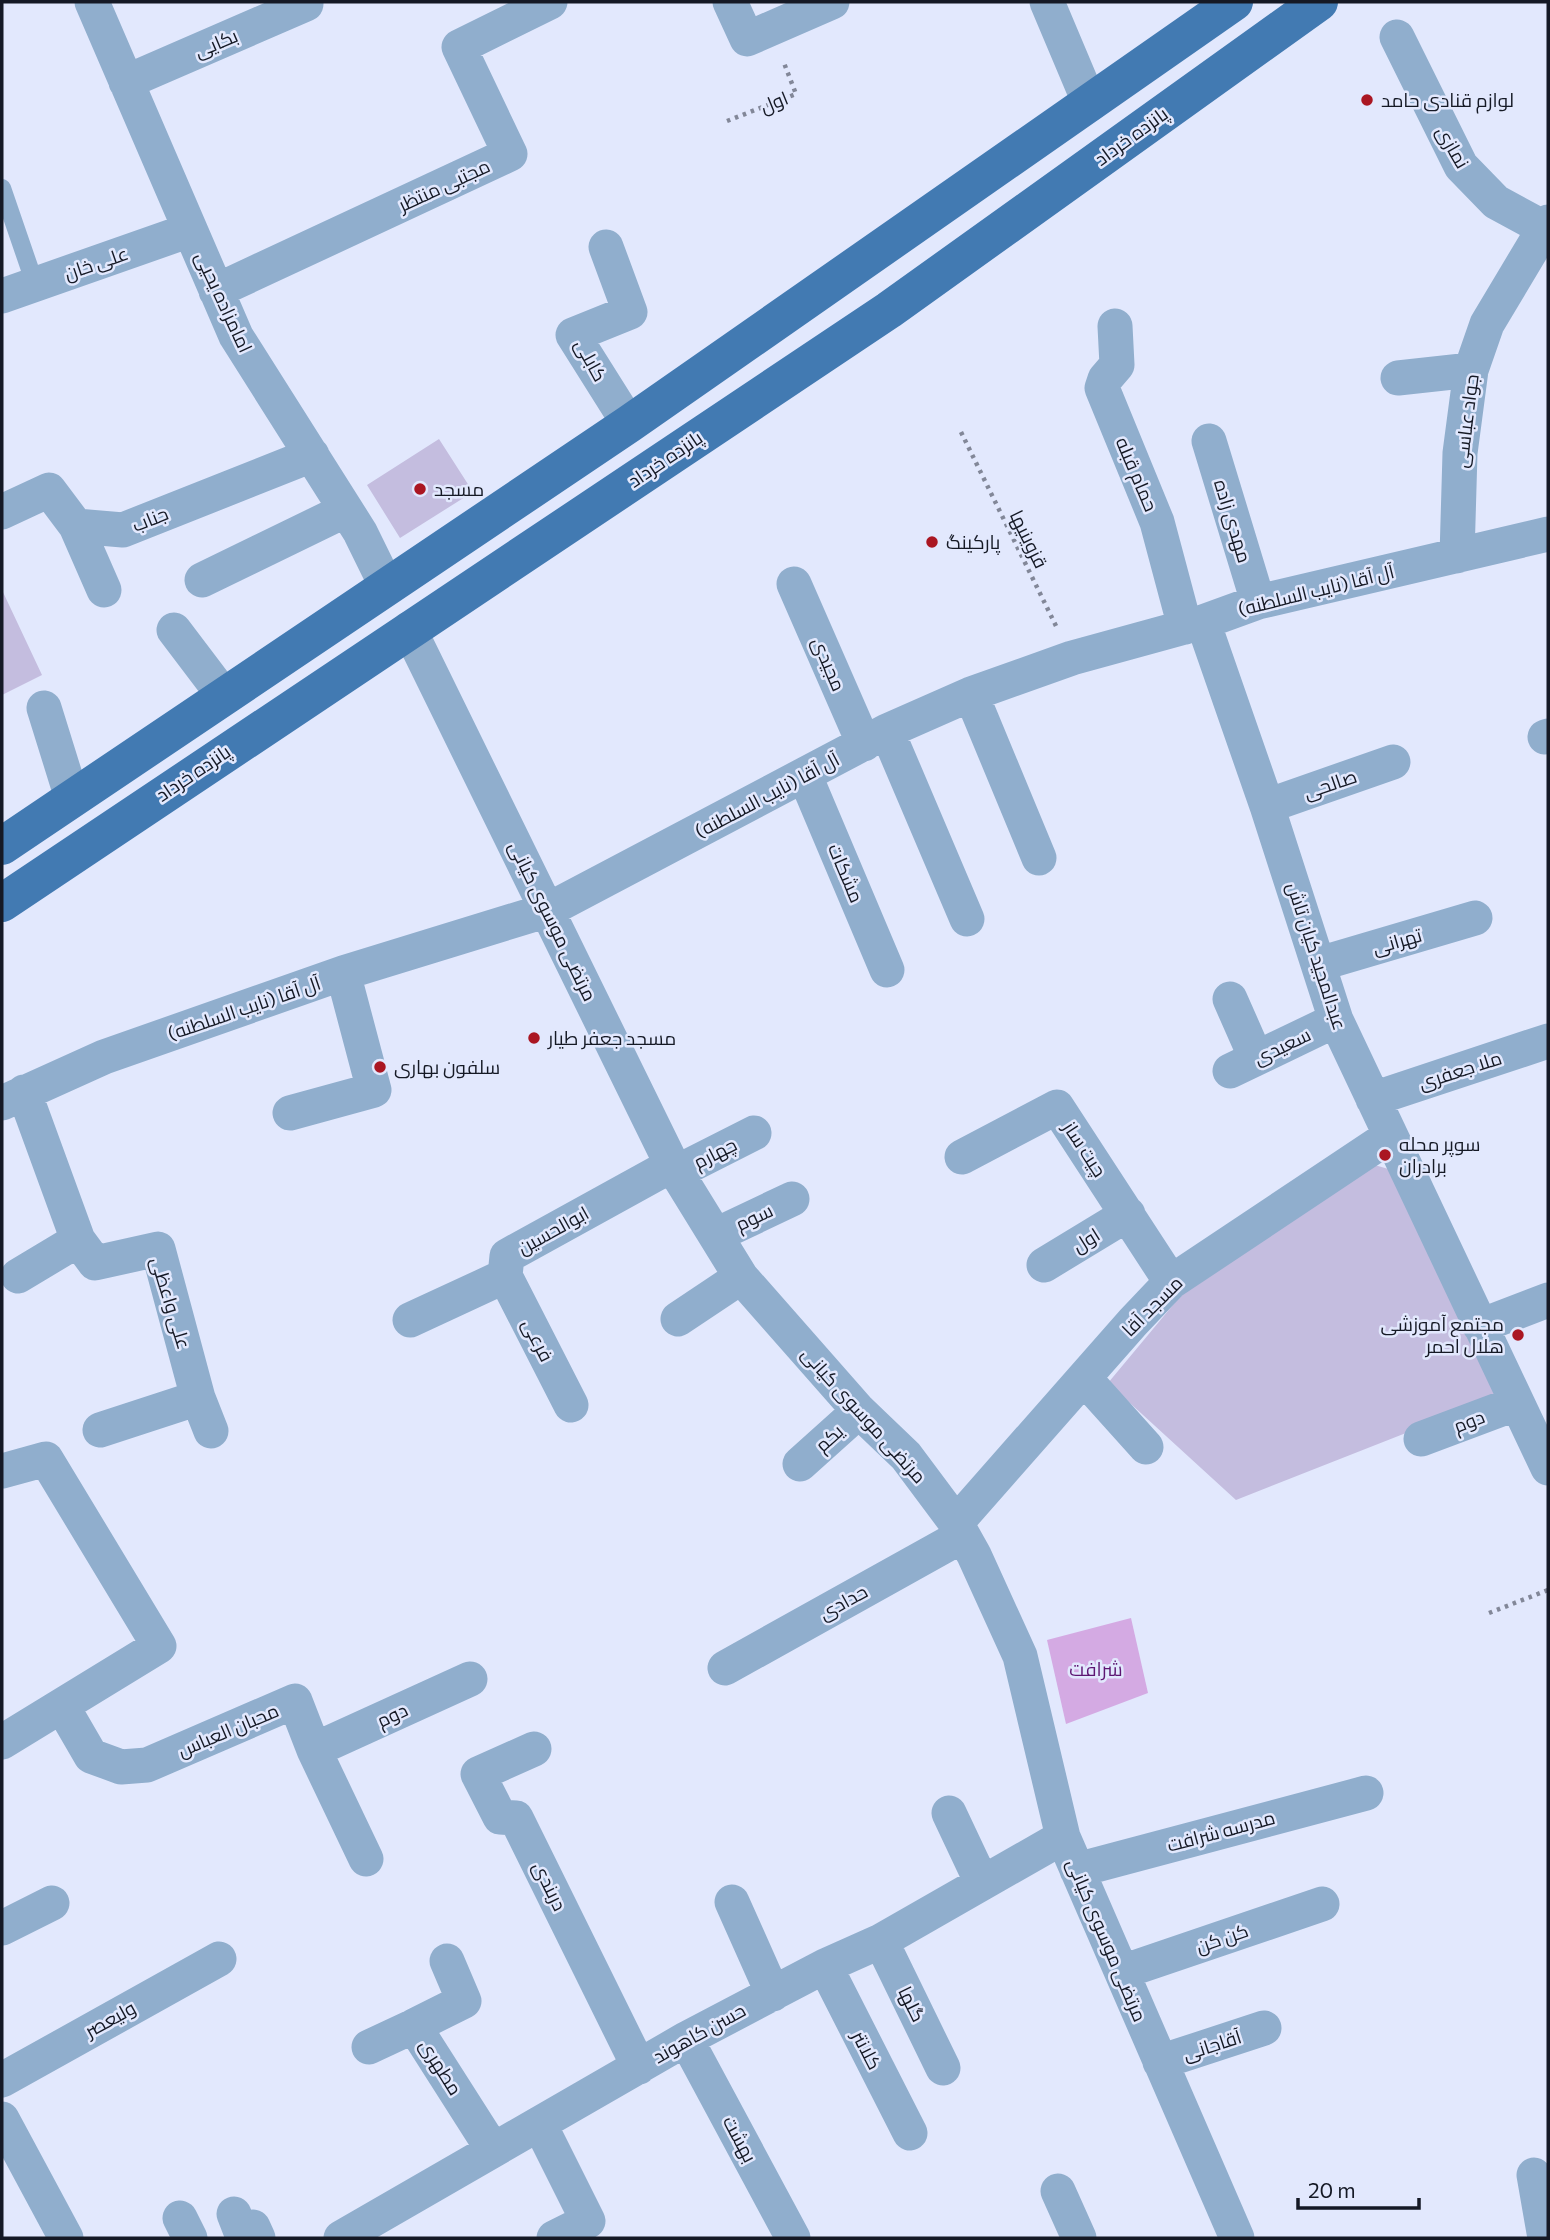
<svg xmlns="http://www.w3.org/2000/svg" width="1550" height="2240" viewBox="0 0 1550 2240" font-family="Commissioner,Cairo,sans-serif">
	<style>
		.green { fill: #d4aae3 }
		.building { fill: #c4bddf }
		.lines { fill: none; stroke-linecap: round; stroke-linejoin: round }
		.path { stroke: #828798; stroke-width: 4.5; stroke-dasharray: 3.5 5; stroke-linecap: butt }
		.service { stroke: #90aecd; stroke-width: 18 }
		.minor { stroke: #90aecd; stroke-width: 35 }
		.primary { stroke: #427ab2; stroke-width: 38 }
		.poi-dot { fill: #aa1622; stroke: #e2e8fd; stroke-width: 2.5 }
		.labels { text-anchor: middle; stroke-width: 5; stroke-linejoin: round; paint-order: stroke }
		.street-label { font-size: 19px; fill: #151925; stroke: #e2e8fd }
		.poi-label { font-size: 19px; fill: #151925; stroke: #e2e8fd; text-anchor: start }
		.park-label { font-size: 19px; fill: #5d1572; stroke: #e2e8fd }
	</style>
	<rect width="100%" height="100%" fill="#e2e8fd"/>
	<path class="green" d="M1131,1618l17,75 -82,31 -19,-84z"/>
	<path class="building" d="M439,439l34,53 -73,46 -33,-53z
		M2,590l40,85 -40,20z
		M1364,1162l28,8 108,226 -264,104 -128,-117 75,-90z"/>
	<g class="lines">
		<path class="path" d="M727,121l69,-27 -12,-31
			M961,432l95,194
			M1489,1613l59,-23"/>
		<path class="service" d="M2,188l33,96"/>
		<path class="minor" d="M92,2l144,334 124,196 27,55
			M730,2l17,37 85,-37
			M1047,2l43,102
			M1397,37l64,129 35,36 48,26
			M126,82l180,-78
			M606,247l24,65 -57,23 56,89
			M216,291l294,-137 -51,-107 91,-45
			M2,296l188,-66
			M1115,326l2,39 -12,14 -3,9 55,134 28,105
			M1398,378l73,-8
			M1209,441l49,161
			M2,512l47,-22 27,36 47,4 189,-75
			M76,526l28,64
			M1457,556l3,-103 11,-83 16,-46 61,-102
			M202,580l144,-70
			M794,584l70,160
			M1203,622l64,184 69,214 212,448
			M409,629l263,536 69,112 118,134 47,45 50,67 18,32 46,101 43,181 174,401
			M174,630l50,66
			M971,694l68,164
			M44,708l28,90
			M887,731l80,188
			M1545,737l3,-1
			M805,776l82,194
			M1267,806l126,-44
			M1319,964l156,-46
			M1230,999l26,59
			M1230,1071l106,-51
			M24,1092l54,148 17,23 63,-14 40,149 13,33
			M1373,1099l175,-58
			M2,1103l102,-46 239,-84 205,-63 339,-179 84,-37 101,-36 131,-36 55,-20 290,-68
			M290,1113l84,-23 -31,-117
			M962,1157l95,-50 114,175
			M677,1172l77,-39
			M716,1235l76,-36
			M1044,1265l84,-51
			M18,1276l60,-36
			M505,1276l66,129
			M678,1319l63,-42
			M410,1320l95,-44 2,-20 165,-91
			M1480,1326l68,-26
			M1084,1378l62,69
			M100,1430l98,-32
			M1421,1439l96,-36
			M800,1464l59,-53
			M2,1471l44,-12 113,187 -157,96
			M956,1523l177,-201 38,-40 219,-146
			M725,1668l237,-132
			M62,1706l29,50 30,11 26,-2 148,-64 19,49 52,109
			M534,1749l-56,25 22,43 16,1 123,249
			M314,1750l156,-71
			M949,1813l33,70
			M1077,1870l289,-77
			M732,1902l41,92
			M2,1928l50,-25
			M881,1941l62,127
			M825,1966l85,167
			M1122,1972l200,-68
			M414,2026l50,-25 -17,-40
			M686,2039l107,199
			M369,2047l45,-21 79,124
			M1160,2062l104,-34
			M2,2080l217,-121
			M2,2119l64,119
			M540,2125l48,96 -34,17
			M1534,2175l11,63
			M1058,2191l21,47
			M234,2214l7,18 12,-5 5,11
			M180,2218l10,20
			M341,2238l345,-199 139,-73 56,-25 182,-104"/>
		<path class="primary" d="M2,846l627,-422 605,-422
			M2,903l887,-593 430,-308"/>
	</g>
	<g class="poi-dot">
		<circle cx="1367" cy="100" r="7"/>
		<circle cx="420" cy="489" r="7"/>
		<circle cx="932" cy="542" r="7"/>
		<circle cx="534" cy="1038" r="7"/>
		<circle cx="380" cy="1067" r="7"/>
		<circle cx="1385" cy="1155" r="7"/>
		<circle cx="1518" cy="1335" r="7"/>
	</g>
	<g class="labels">
		<g class="street-label">
			<text transform="translate(216 43) rotate(-23)" y="7">بکایی</text>
			<text transform="translate(774 102) rotate(-22)" y="7">اول</text>
			<text transform="translate(1131 136) rotate(-36)" y="7">پانزده خرداد</text>
			<text transform="translate(1453 147) rotate(60)" y="7">نمازی</text>
			<text transform="translate(444 185) rotate(-25)" y="7">مجتبی منتظر</text>
			<text transform="translate(96 263) rotate(-19)" y="7">علی خان</text>
			<text transform="translate(224 302) rotate(65)" y="7">امامزاده یحیی</text>
			<text transform="translate(591 360) rotate(61)" y="7">کابلی</text>
			<text transform="translate(1466 421) rotate(-83)" y="7">جواد عباسی</text>
			<text transform="translate(665 459) rotate(-34)" y="7">پانزده خرداد</text>
			<text transform="translate(1137 474) rotate(67)" y="7">حمام قبله</text>
			<text transform="translate(150 519) rotate(-22)" y="7">جناب</text>
			<text transform="translate(1233 521) rotate(73)" y="7">مهدی زاده</text>
			<text transform="translate(1029 539) rotate(64)" y="7">قزوینیها</text>
			<text transform="translate(1316 590) rotate(-14)" y="7">آل آقا (نایب السلطنه)</text>
			<text transform="translate(829 664) rotate(67)" y="7">مجیدی</text>
			<text transform="translate(193 773) rotate(-34)" y="7">پانزده خرداد</text>
			<text transform="translate(1330 784) rotate(-19)" y="7">صالحی</text>
			<text transform="translate(767 795) rotate(-28)" y="7">آل آقا (نایب السلطنه)</text>
			<text transform="translate(846 873) rotate(67)" y="7">مشکات</text>
			<text transform="translate(553 921) rotate(64)" y="7">مرتضی موسوی کیانی</text>
			<text transform="translate(1397 941) rotate(-16)" y="7">تهرانی</text>
			<text transform="translate(1317 956) rotate(72)" y="7">عبدالمجید کیان تاش</text>
			<text transform="translate(244 1008) rotate(-19)" y="7">آل آقا (نایب السلطنه)</text>
			<text transform="translate(1282 1046) rotate(-26)" y="7">سعیدی</text>
			<text transform="translate(1460 1070) rotate(-18)" y="7">ملا جعفری</text>
			<text transform="translate(1085 1149) rotate(57)" y="7">چیت ساز</text>
			<text transform="translate(715 1153) rotate(-27)" y="7">چهارم</text>
			<text transform="translate(754 1217) rotate(-25)" y="7">سوم</text>
			<text transform="translate(553 1230) rotate(-29)" y="7">ابوالحسین</text>
			<text transform="translate(1086 1240) rotate(-32)" y="7">اول</text>
			<text transform="translate(171 1303) rotate(73)" y="7">علی واعظی</text>
			<text transform="translate(1152 1306) rotate(-45)" y="7">مسجد آقا</text>
			<text transform="translate(538 1340) rotate(63)" y="7">فرعی</text>
			<text transform="translate(864 1415) rotate(48)" y="7">مرتضی موسوی کیانی</text>
			<text transform="translate(1469 1421) rotate(-21)" y="7">دوم</text>
			<text transform="translate(829 1438) rotate(-42)" y="7">یکم</text>
			<text transform="translate(843 1602) rotate(-29)" y="7">حدادی</text>
			<text transform="translate(392 1715) rotate(-25)" y="7">دوم</text>
			<text transform="translate(228 1730) rotate(-23)" y="7">محبان العباس</text>
			<text transform="translate(1221 1831) rotate(-15)" y="7">مدرسه شرافت</text>
			<text transform="translate(550 1886) rotate(64)" y="7">دربندی</text>
			<text transform="translate(1222 1938) rotate(-19)" y="7">کن کن</text>
			<text transform="translate(1107 1940) rotate(67)" y="7">مرتضی موسوی کیانی</text>
			<text transform="translate(912 2004) rotate(64)" y="7">گلها</text>
			<text transform="translate(110 2019) rotate(-29)" y="7">ولیعصر</text>
			<text transform="translate(699 2033) rotate(-29)" y="7">حسن کاهوند</text>
			<text transform="translate(1212 2045) rotate(-18)" y="7">آقاجانی</text>
			<text transform="translate(867 2050) rotate(63)" y="7">کلانتر</text>
			<text transform="translate(441 2067) rotate(58)" y="7">مطهری</text>
			<text transform="translate(740 2139) rotate(62)" y="7">بهشت</text>
		</g>
		<g class="poi-label">
			<text x="1381" y="107">لوازم قنادی حامد</text>
			<text x="434" y="496">مسجد</text>
			<text x="946" y="549">پارکینگ</text>
			<text x="548" y="1045">مسجد جعفر طیار</text>
			<text x="394" y="1074">سلفون بهاری</text>
			<text x="1399" y="1151">سوپر محله<tspan x="1399" dy="22">برادران</tspan></text>
			<text x="1504" y="1331" text-anchor="end">مجتمع آموزشی<tspan x="1504" dy="22">هلال احمر</tspan></text>
		</g>
		<g class="park-label">
			<text x="1096" y="1676">شرافت</text>
		</g>
	</g>
	<rect width="1550" height="2240" fill="none" stroke="#151925" stroke-width="7"/>
	<path d="M1298 2198v10h121v-10" fill="none" stroke="#151925" stroke-width="3.5"/>
	<text x="1308" y="2198" font-size="21" fill="#151925" stroke="#e2e8fd" stroke-width="5" paint-order="stroke">20 m</text>
</svg>
